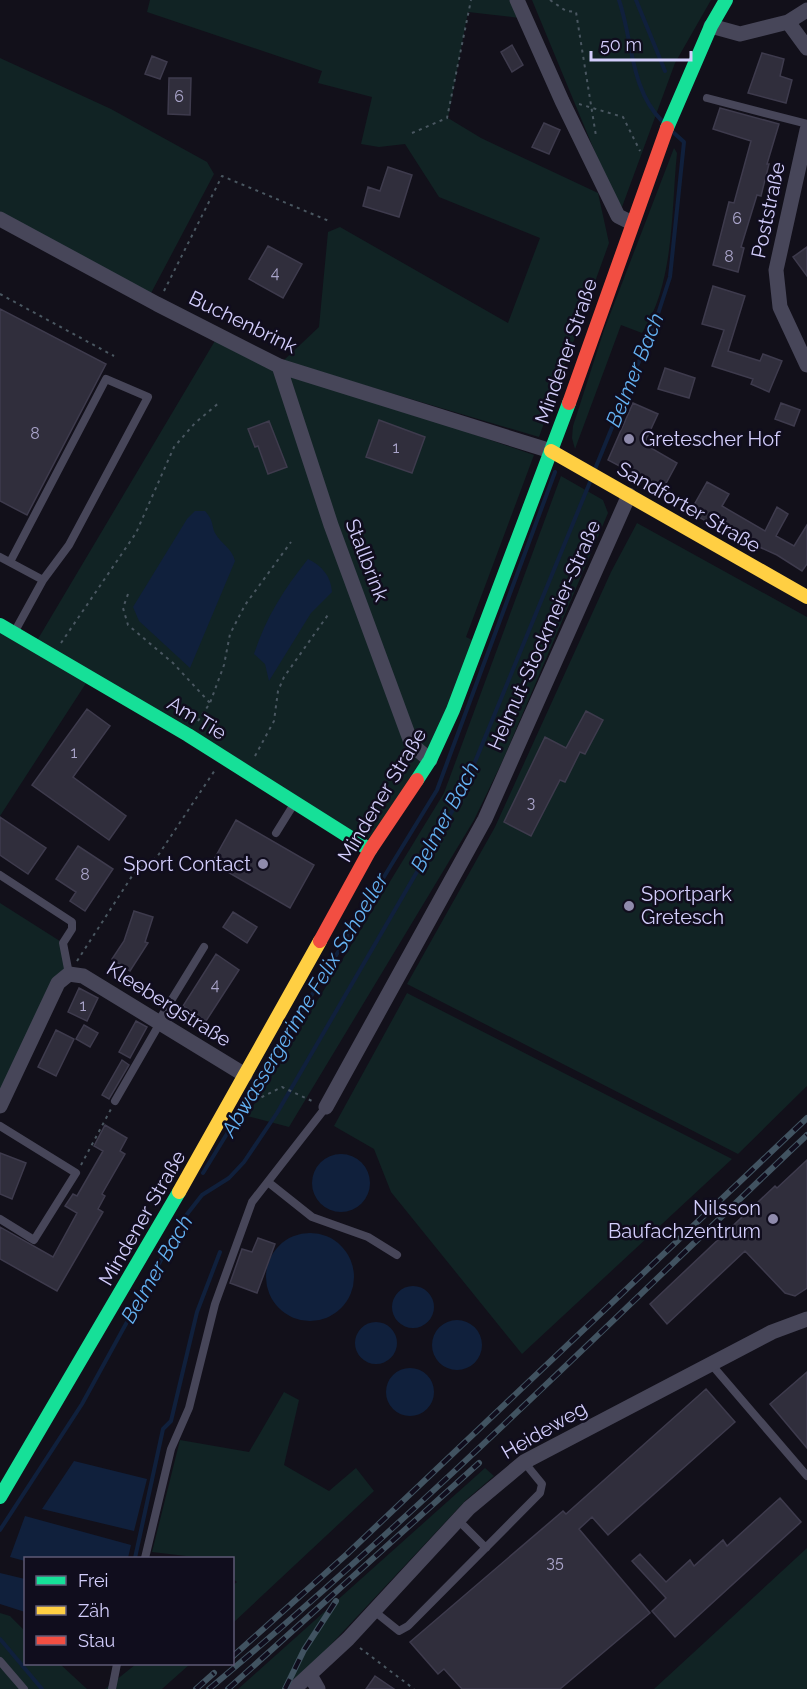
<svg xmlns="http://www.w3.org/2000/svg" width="807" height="1689" viewBox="0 0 807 1689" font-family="Raleway,sans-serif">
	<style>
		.green { fill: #112324 }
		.water { fill: #10203c }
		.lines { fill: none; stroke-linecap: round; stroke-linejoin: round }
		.stream { stroke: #10203c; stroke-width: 4 }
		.building { fill: #302e3c; stroke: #3e3b4d; stroke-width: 1.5 }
		.path { stroke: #4a5761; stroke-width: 2; stroke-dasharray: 3 4.5; stroke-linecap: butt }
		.lane { stroke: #474659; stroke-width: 8 }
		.street { stroke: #474659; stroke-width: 15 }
		.fast { stroke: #16e098; stroke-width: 14 }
		.slow { stroke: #ffcf43; stroke-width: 14 }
		.jam { stroke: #f24e42; stroke-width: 14 }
		.rail-casing { stroke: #415361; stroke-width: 6 }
		.rail { stroke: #100d1d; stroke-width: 4; stroke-dasharray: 11; stroke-linecap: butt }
		.poi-dot { fill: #8f8bac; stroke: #100d1d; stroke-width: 2 }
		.labels { text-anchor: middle; stroke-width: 5; stroke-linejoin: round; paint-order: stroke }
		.number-label { font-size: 16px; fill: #aaa5cb }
		.street-label { font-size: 20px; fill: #d2cdfb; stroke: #100d1d }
		.poi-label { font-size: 20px; fill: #d2cdfb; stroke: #100d1d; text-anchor: start }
		.water-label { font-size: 21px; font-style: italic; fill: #64b2f3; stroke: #100d1d }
	</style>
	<rect width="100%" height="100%" fill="#12101a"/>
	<path class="green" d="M150,0h361l9,18 -52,-6 -20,106 33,20 117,55 11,50 -70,194 -256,-76 36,-34 9,-95 12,-5 168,96 32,-85 -101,-41 -34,-53 -26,3 -18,-3 11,-47 -54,-14 4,-12 -175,-59z
		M532,0h179l-36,63 -53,144 -6,-4z
		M0,58l111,51 96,53 7,12 -64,121 -150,-80z
		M674,148l3,5c-6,58 -2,129 -35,180l-21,-8 -46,124 -3,-11 1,-12 31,-96z
		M219,334l219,88 96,33 -68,182 12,6 -25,67 -83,140 -280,-173 -90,139v-190l35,18z
		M561,476l42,24 5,13 -105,247 -29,60 -185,307 -42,-11 197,-323z
		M637,523l170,94v469l-69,68 -331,-170 88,-157 116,-255z
		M0,903l63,40 6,31 -69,132z
		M407,993l325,166 -210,195 -131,-162 -17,-43 -40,-23z
		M284,1392l15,8 -15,65 45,26 27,-23 18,23 -141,132v-38l4,-3 -4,-3 -1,-21h-29l-51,-6 28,-112 69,12z
		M485,1468l9,8 -28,24 -156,167 -26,22h-46z
		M807,1548v141h-153z
		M0,1613l10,3 15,15 1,33h34l27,25h-87z
		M136,1664h54l-28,25h-57z"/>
	<path class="water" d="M195,511h10c9,10 6,13 10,22 6,11 17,15 20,28l-45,107 -51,-47 -6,-14 54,-88z
		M308,559c14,7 23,17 24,33l-21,21 -42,68 -4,-17 -11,-10c12,-37 30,-65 54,-95z
		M312 1183a29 29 0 1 1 58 0a29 29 0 1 1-58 0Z
		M266 1277a44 44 0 1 1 88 0a44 44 0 1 1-88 0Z
		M392 1307a21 21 0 1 1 42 0a21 21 0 1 1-42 0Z
		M432 1345a25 25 0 1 1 50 0a25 25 0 1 1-50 0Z
		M355 1343a21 21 0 1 1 42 0a21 21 0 1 1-42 0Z
		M386 1392a24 24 0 1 1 48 0a24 24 0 1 1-48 0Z
		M74,1461l73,18 -13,52 -92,-22z
		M25,1516l106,29 -3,13h-102l-1,3 -15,-4z
		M0,1573l25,6v33l-25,-8z"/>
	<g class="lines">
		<path class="stream" d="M619,0c14,41 11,89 43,121
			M636,0l29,71
			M595,469l61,-149 14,-43 14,-135 -10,-9
			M203,1173l234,-383 118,-318
			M0,1530l82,-126 102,-186 18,-23 27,-17 15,-16 33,-49 184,-317 129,-314
			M135,1558l28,-129 8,-8 26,-109 23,-60
			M0,1639l42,50"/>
	</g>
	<path class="building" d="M512,45l11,20 -11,7 -11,-20z
		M762,53l22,6 -4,17 12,4 -6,23 -38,-10z
		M152,56l15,6 -7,17 -15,-5z
		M169,78h22l-1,37 -22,-1z
		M720,108l59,16 -12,40h2l-8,32 -4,-1 -16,52 3,1 -6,24 -25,-7 16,-63 5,1 17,-62 -38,-12z
		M544,123l16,7 -11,24 -17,-7z
		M388,167l24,8 -13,42 -36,-11 5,-19 12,4z
		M268,246l34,18 -19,34 -34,-19z
		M807,247v29l-14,-19z
		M713,286l32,10 -17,55 32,10 3,-7 19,7 -13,31 -18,-8 2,-5 -41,-13 12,-36 -22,-6z
		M0,309l106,55 -79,151 -27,-14z
		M665,368l30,10 -6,20 -31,-9z
		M633,403l25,11 -14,30 33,19 -14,26 -55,-29z
		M781,403l19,7 -6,16 -19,-7z
		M379,420l46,17 -13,36 -46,-16z
		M269,421l18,46 -19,7 -10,-28 -3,1 -7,-18z
		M707,482l22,12 -7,12 43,25 12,-24 11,7 -12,22 18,10 13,-21v39l-5,7 -25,-16 -20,-9 -2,3 -65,-37z
		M87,709l23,17 -37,51 53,39 -17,24 -77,-55z
		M586,711l17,9 -18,34 -5,-2 -15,30 -5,-2 -29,56 -27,-14 41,-85 21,11z
		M0,817l46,31 -18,26 -28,-19z
		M236,820l78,45 -24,43 -78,-45z
		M78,846l35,23 -28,42 -15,-10 6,-9 -20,-13z
		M134,911l19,6 -8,25 3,1 -18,28 -18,-12 12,-18z
		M233,912l24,15 -10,16 -24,-16z
		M216,954l23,16 -33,51 -23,-15z
		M79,988l19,10 -11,23 -19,-9z
		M136,1021l11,6 -17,31 -11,-6z
		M84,1025l14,8 -8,14 -14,-8z
		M56,1030l18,9 -18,37 -18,-9z
		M122,1060l7,5 -20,34 -7,-4z
		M105,1125l22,13 -7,13 5,3 -23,40 3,2 -7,13 5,3 -46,79 -57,-32v-32l53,30 24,-44 -12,-7 8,-12 4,2 26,-45 -9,-5z
		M0,1153l26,10 -14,36 -12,-5z
		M807,1160v128l-12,8 -10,-3 -40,-42 -78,73 -17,-20 125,-118 2,2z
		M258,1238l17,6 -18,49 -27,-10 12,-34 10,3z
		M807,1372v76l-37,-44z
		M706,1389l29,33 -127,113 -16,-18 -13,12 71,84 -90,76h-98l-18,-20 -6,5 -28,-32 153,-131 3,3z
		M780,1498l21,24 -126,115 -23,-26 14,-13 -34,-37 8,-7 26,28 24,-22 4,6 29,-26 4,6z
		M375,1676l19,13h-28z"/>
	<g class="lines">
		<path class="path" d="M550,0l16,11 10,1 20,124
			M579,104l44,13 17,34
			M412,133l35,-15 24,-118
			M164,291l58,-115 107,45
			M0,294l114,62
			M128,594l-5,14 5,17 45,38 37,40
			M61,643l75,-110 38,-86 21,-24 25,-21
			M198,721l12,-18 14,-38 6,-31 15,-29 46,-63
			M255,756l19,-35 4,-30 6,-14 46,-65
			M77,961l57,-88 23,-16 58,-87
			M255,1095l5,3 22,-11 30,14
			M81,1165l30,-56
			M360,1648l54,41"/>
		<path class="lane" d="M707,98l100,26
			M0,557l43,23
			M10,562l96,-183 42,18 -79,148 -26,35 -28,51
			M276,833l18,-29
			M0,875l72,47v7l-9,14 6,31
			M158,1022l46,-75
			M115,1101l45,-78
			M0,1126l76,47 -42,67 -34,-21
			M268,1182l44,35 56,20 29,18
			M711,1364l96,112
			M458,1520l28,28
			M145,1558l26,-109 18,-41 26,-104 37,-102 74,-95
			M374,1611l25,20 9,-5 132,-133 2,-9 -18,-22
			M0,1661l24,28
			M112,1689l5,-25"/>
		<path class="street" d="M517,0l45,101 56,115 14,7
			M788,22l19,26
			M711,26l29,8 48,-12 19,-12
			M807,130l-31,140 4,37 27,58
			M0,219l157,85 122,62 272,85
			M279,366l52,159 81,220 18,15
			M0,1106l58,-123 11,-9 14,2 162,99
			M326,1107l159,-288 144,-324
			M310,1675l8,14
			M294,1689l54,-50 121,-131 55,-46 248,-130 35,-13"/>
		<path class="fast" d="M667,128l44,-102 15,-26
			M0,625l188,110 182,115
			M417,780l13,-20 23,-50 116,-307
			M0,1497l179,-305"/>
		<path class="slow" d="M551,451l256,146
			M179,1192l141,-251"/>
		<path class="jam" d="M569,403l98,-275
			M320,941l50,-91 47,-70"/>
		<g class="rail-casing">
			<path id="rail" d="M232,1657l115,-103 460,-436
				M196,1689l18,-16
				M209,1689c208,-174 401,-367 598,-554
				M228,1689l251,-226
				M285,1689l19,-39 32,-49"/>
		</g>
		<use href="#rail" class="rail"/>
	</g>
	<g class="poi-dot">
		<circle cx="629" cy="439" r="6"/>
		<circle cx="263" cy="864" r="6"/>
		<circle cx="629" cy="906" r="6"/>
		<circle cx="773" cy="1219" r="6"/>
	</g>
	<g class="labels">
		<g class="number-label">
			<text x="179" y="102">6</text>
			<text x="737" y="224">6</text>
			<text x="729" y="262">8</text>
			<text x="275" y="278">4</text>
			<text x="35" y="439">8</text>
			<text x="396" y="453">1</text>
			<text x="74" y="758">1</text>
			<text x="531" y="808">3</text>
			<text x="85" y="880">8</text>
			<text x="215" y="990">4</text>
			<text x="83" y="1011">1</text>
			<text x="555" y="1568">35</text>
		</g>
		<g class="street-label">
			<text transform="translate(768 210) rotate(-78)" y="7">Poststraße</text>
			<text transform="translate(243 322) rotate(26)" y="7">Buchenbrink</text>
			<text transform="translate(566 351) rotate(-71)" y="7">Mindener Straße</text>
			<text transform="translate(689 507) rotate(30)" y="7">Sandforter Straße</text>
			<text transform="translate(367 560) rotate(69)" y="7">Stallbrink</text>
			<text transform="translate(544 635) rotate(-66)" y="7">Helmut-Stockmeier-Straße</text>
			<text transform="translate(197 718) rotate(31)" y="7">Am Tie</text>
			<text transform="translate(382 795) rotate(-59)" y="7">Mindener Straße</text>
			<text transform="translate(169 1004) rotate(32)" y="7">Kleebergstraße</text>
			<text transform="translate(142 1218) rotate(-60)" y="7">Mindener Straße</text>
			<text transform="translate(544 1430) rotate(-30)" y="7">Heideweg</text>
		</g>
		<g class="poi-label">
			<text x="641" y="446">Gretescher Hof</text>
			<text x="251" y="871" text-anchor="end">Sport Contact</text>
			<text x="641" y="901">Sportpark<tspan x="641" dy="23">Gretesch</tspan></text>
			<text x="761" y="1215" text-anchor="end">Nilsson<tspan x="761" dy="23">Baufachzentrum</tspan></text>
		</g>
		<g class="water-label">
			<text transform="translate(635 370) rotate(-68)" y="7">Belmer Bach</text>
			<text transform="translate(445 817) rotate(-62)" y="7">Belmer Bach</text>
			<text transform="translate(305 1005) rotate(-59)" y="7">Abwassergerinne Felix Schoeller</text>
			<text transform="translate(157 1269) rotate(-60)" y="7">Belmer Bach</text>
		</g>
	</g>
	<rect x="24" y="1557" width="210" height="108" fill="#100d1d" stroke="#5e5a76" stroke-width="1.5"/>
	<rect x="36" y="1576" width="30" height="9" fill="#16e098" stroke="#5e5a76" stroke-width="1.5"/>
	<text x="78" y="1587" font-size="18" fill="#d2cdfb">Frei</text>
	<rect x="36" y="1606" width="30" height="9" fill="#ffcf43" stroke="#5e5a76" stroke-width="1.5"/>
	<text x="78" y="1617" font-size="18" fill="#d2cdfb">Zäh</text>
	<rect x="36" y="1636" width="30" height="9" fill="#f24e42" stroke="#5e5a76" stroke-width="1.5"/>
	<text x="78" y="1647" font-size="18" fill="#d2cdfb">Stau</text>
	<path d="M591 51v9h100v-9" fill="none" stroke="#d2cdfb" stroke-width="3"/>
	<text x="600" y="51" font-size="18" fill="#d2cdfb" stroke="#100d1d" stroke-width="4.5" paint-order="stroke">50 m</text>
</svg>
